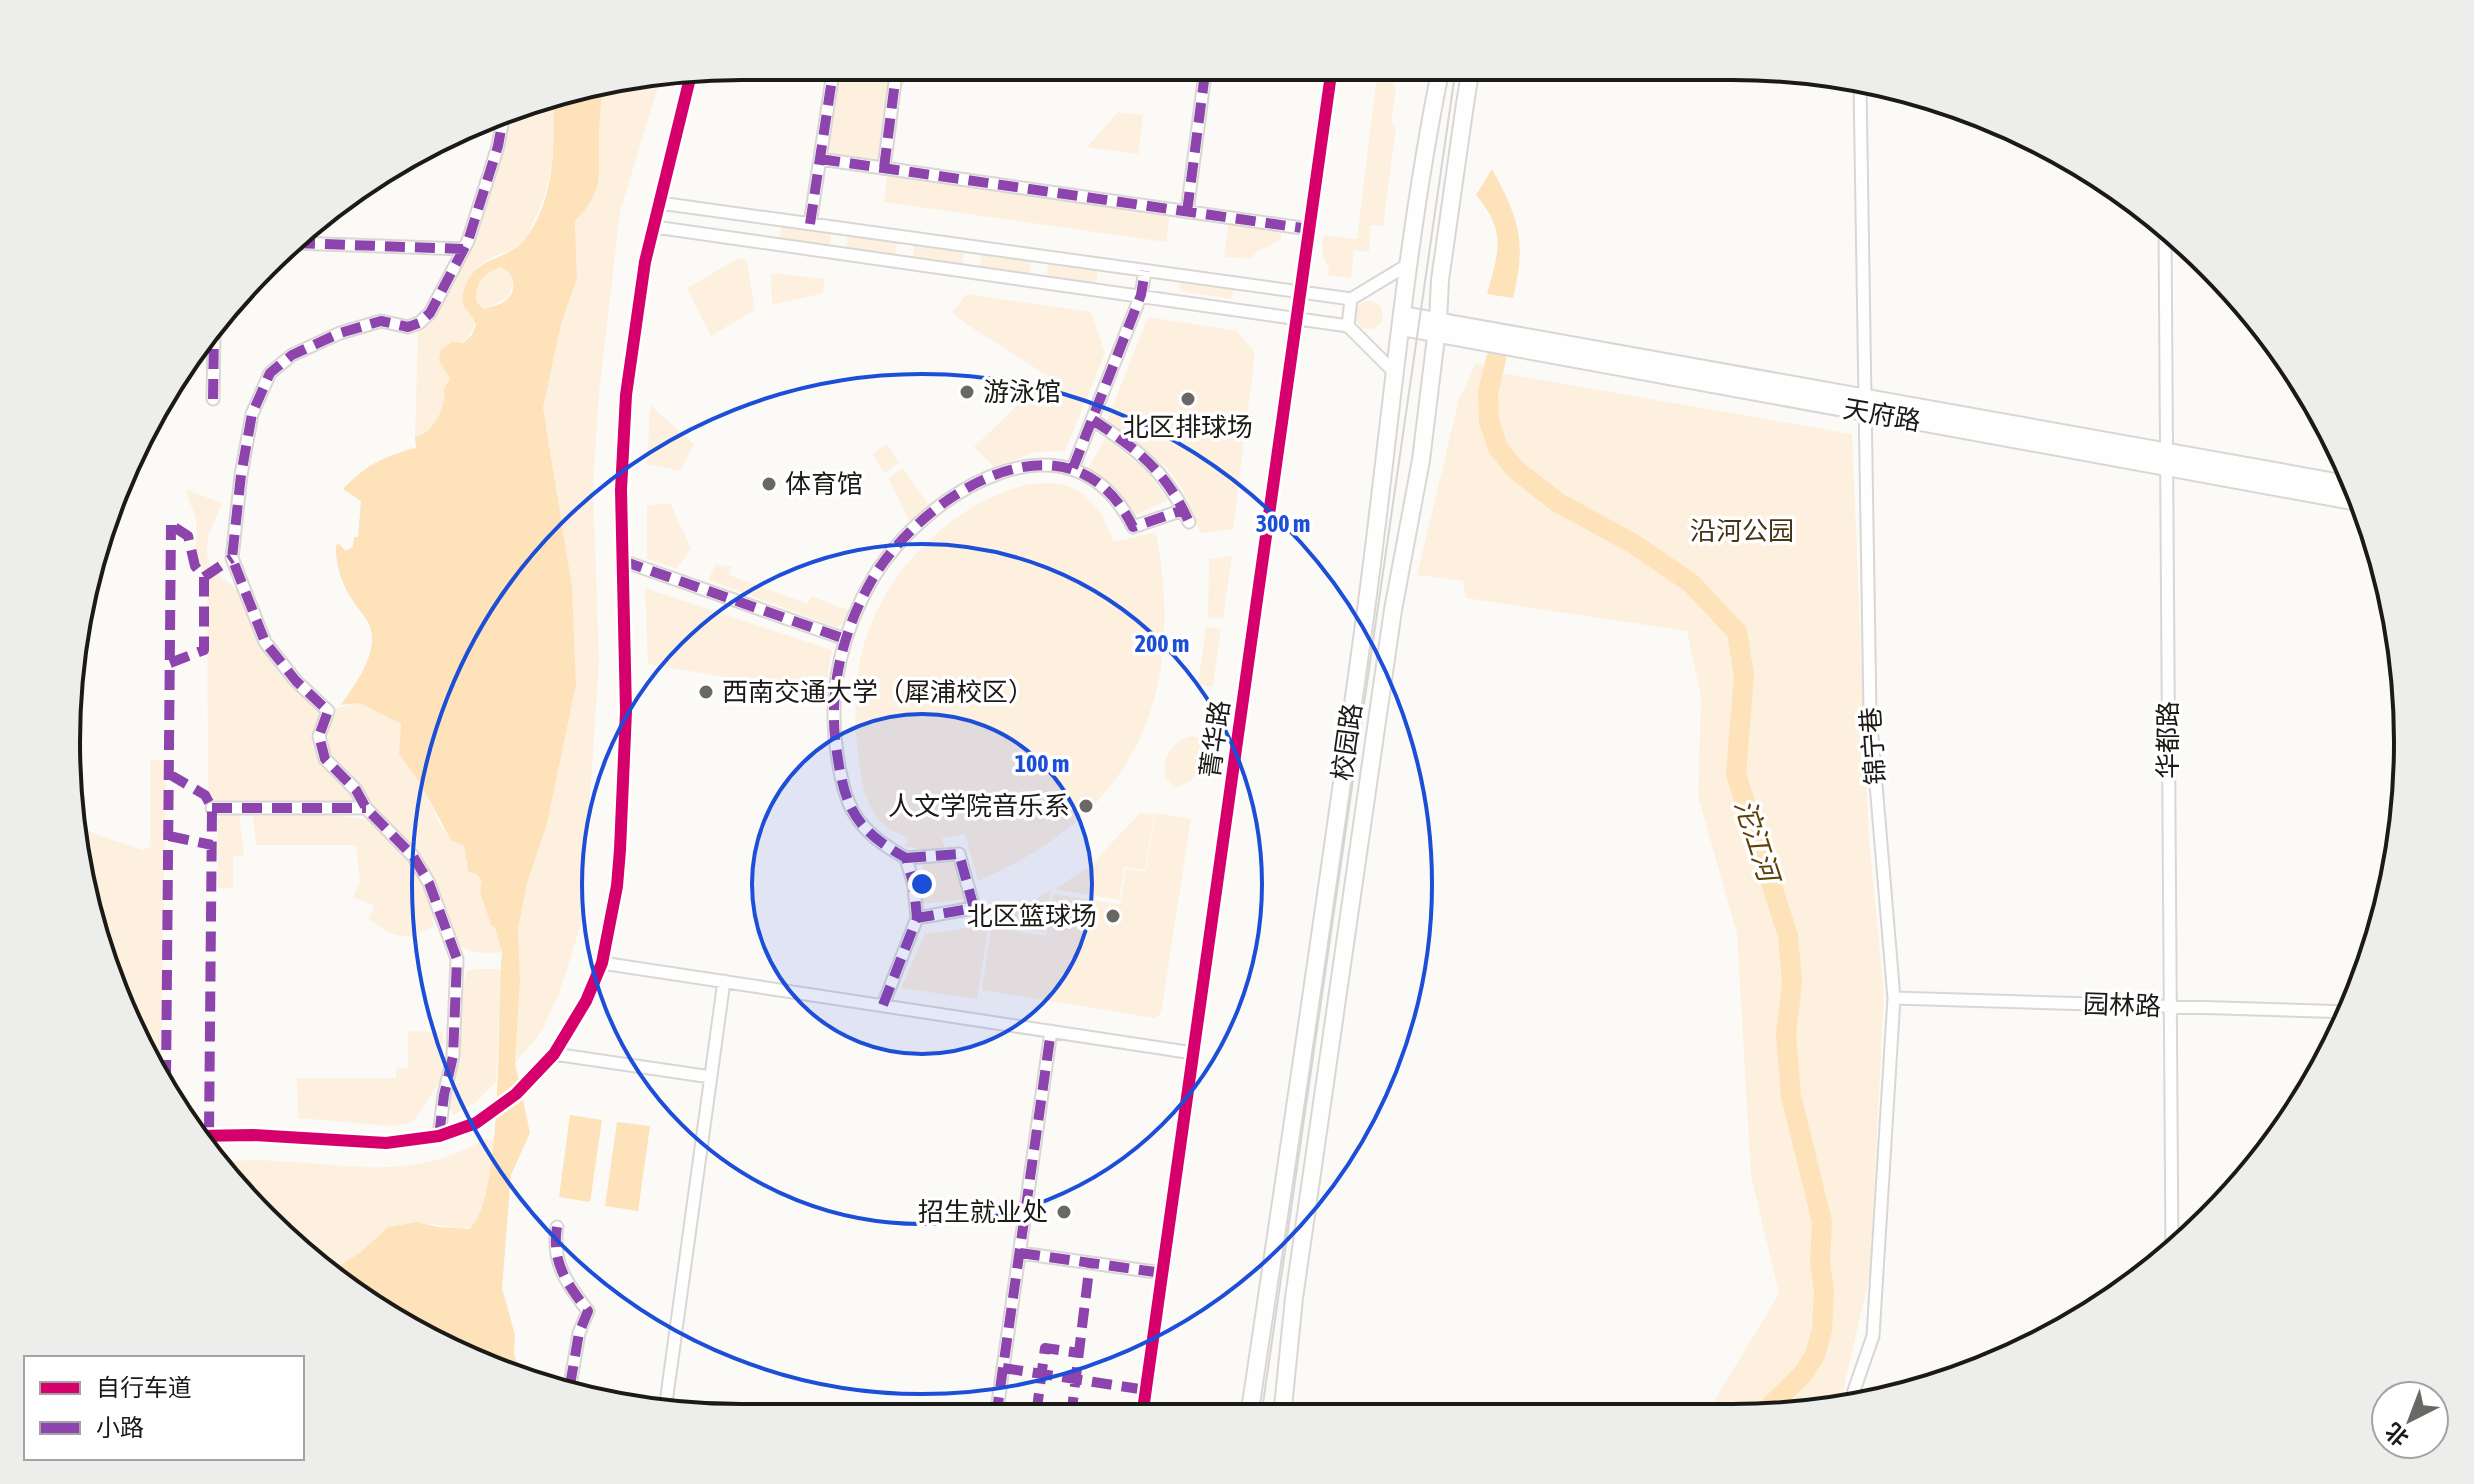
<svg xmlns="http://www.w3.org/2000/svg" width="2474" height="1484" viewBox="0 0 2474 1484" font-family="'Asap Condensed','Noto Sans SC',sans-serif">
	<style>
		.green { fill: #fdf0df }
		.water { fill: #fde2ba; fill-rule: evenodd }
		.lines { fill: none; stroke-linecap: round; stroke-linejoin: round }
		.river { stroke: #fde2ba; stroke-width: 20 }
		.street-casing { stroke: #d9d7d4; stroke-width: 15 }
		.secondary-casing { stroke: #d9d7d4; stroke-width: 20 }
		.street { stroke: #fffefe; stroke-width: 11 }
		.secondary { stroke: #fffefe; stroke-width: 16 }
		.tram { stroke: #d6d5d4; stroke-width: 2 }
		.secondary-bridge-casing { stroke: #d9d7d4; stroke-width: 20; stroke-linecap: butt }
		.secondary-bridge { stroke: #fffefe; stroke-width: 16 }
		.quiet { stroke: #8e44ad; stroke-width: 10; stroke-dasharray: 20 10; stroke-linecap: butt }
		.cycleway-casing { stroke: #fff; stroke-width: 17 }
		.cycleway { stroke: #d6006c; stroke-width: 12 }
		.ring { fill: none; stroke: #1d4ed8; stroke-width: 4 }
		.poi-dot { fill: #6a6865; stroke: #fff; stroke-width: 3 }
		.labels { text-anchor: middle; stroke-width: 7; stroke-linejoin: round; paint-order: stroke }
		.poi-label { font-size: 26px; fill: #1c1a17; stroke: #fff; text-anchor: start }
		.street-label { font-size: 26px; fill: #1c1a17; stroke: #fff }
		.park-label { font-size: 26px; fill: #483416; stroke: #fff }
		.water-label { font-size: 28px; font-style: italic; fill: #5f4007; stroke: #fff }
		.rim { fill: none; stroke: #1c1a17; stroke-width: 4 }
		.centre { fill: #1d4ed8; stroke: #fff; stroke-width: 4 }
		.ring-label { font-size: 24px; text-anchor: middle; font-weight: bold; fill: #1d4ed8; stroke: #fff; stroke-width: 7; stroke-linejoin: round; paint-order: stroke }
	</style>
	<rect width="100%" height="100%" fill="#fcfaf7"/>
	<path class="green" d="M839,66h52l-14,96 -51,-8z
		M1091,67h92l5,13z
		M1378,67h9l9,22 -5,33 5,6 -13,98 -12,-1 -2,27 -15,-2 -3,28 -23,-3 1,-6 -7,-16 2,-18 33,4z
		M660,80l-40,132 -21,181 -6,92 6,176 -17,260 -23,73 -19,40 -25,29 5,-82 -2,-52 9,-46 20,-59 29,-139 -4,-99 -29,-178 18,-84 16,-46 -2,-57c30,-32 23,-42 24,-81 0,-17 2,-34 3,-51z
		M553,97c2,45 1,87 -21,127 -2,5 -5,13 -9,17 -11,12 -30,13 -43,24 -4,3 -8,9 -12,14 8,54 17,47 -29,81l11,19 -6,9c4,18 -10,45 -29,49l3,-107 14,-9 35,-73 35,-92 11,-48 12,-6z
		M1118,112l25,3 -5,39 -51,-7z
		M887,176l283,40 -4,26 -282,-40z
		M1229,221l53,7 -1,12 -24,12 -7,7 -26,-2z
		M781,227l50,6 -1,12 -50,-6z
		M847,235l50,7 -1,12 -50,-6z
		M914,245l50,6 -2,13 -49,-7z
		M981,255l50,6 -2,13 -49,-7z
		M739,258l8,3 8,49 -44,26 -24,-48z
		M1048,265l50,6 -2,13 -49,-7z
		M500,267l6,1 7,8c0,23 -12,26 -30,33l-7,-8c-1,-19 7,-27 24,-34z
		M771,273l54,6 -2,14 -51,12z
		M1180,283l54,7 -2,9 -53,-8z
		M967,294l124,18 14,41 -40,98 -29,1 -42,15 -20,-20 74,-71 -82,-52 -14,-12z
		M1355 315a14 14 0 1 1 28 0a14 14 0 1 1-28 0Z
		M1148,317l89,14 18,22 -22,176 -33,4 -17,-43 -16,-22 -60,-48z
		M1476,363l31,11 345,60 17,406 15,153 -14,281 -30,130 -63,13h-66v-11l68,-112 -28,-118 -14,-242 -39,-138 3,-99 -14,-66 -221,-33 -3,-17 -46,-6 42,-176z
		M650,405l44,39 -14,27 -33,-7z
		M1105,438l41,32 22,30 -35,16 -15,-20 -31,-25z
		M887,444l12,18 -14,11 -13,-19z
		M903,468l27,39 -20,15 -22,-44z
		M1030,484c10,0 22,-2 33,1 26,6 44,33 50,57l43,-10c31,165 -21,282 -178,349l-13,-47 -23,4 3,12h-23l-17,-4 4,-8c-37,-11 -45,-40 -50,-75 -5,-38 -6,-78 4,-115 21,-77 89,-146 167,-164z
		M187,490l35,13 -14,34 -1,16 3,14 29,25 11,28 18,34 14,20 32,28 5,9 -5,27 2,15 8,14 26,24 5,10 -147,-1 -1,-227c-21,-27 -5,-31 -12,-57 -3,-10 -8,-17 -8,-26z
		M670,503l21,45 -14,21 -30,-10v-53z
		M1232,556l-9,63 -15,-1 1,-59z
		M716,564l16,3 -3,8 79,29 3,-8 39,15c-2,9 -5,13 -14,16l-128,-47z
		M645,588l187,62 -8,44 -176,-30z
		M1206,627l15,2 -8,58 -15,-2z
		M360,703l41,21 -2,30 21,29 22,45 22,18 3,8 -2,10 17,17 2,23 7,21 4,2 7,25c-18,2 -32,2 -47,-10l-8,-26 -57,-91 -60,-70 -3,-22 10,-25z
		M1193,736l7,3c7,19 -2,46 -25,48l-10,-10c-3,-18 8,-38 28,-41z
		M150,759l16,2 -5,308 -59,-110 -22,-130 63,21 7,-4z
		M1140,813l14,1 -9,56 -21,-3 -5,33 -64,-11 34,-22z
		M1155,813l36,6 -30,194 -6,5 -173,-28 9,-63 55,9 7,-42 67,10 6,-35 20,3z
		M239,814l5,41 -11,1v32h-15l-1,-69 6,-4z
		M253,816c29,0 87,-4 113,4 27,8 60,60 66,87 2,6 1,13 1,19 -26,17 -40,12 -64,-7l5,-14 -21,-7 7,-17 -4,-36h-100z
		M923,861l35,2 11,36 -46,5z
		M1051,890l-7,42 -55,-7 -12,74 -76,-11 24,-54c53,-6 80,-15 126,-44z
		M476,969h24l-4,113 -21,21 -22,12 -3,-7 11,-78v-36l6,-23z
		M408,1031l35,1 -1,46 -26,40 -8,6 -16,2 -94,-8 -1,-40h99v-10h12z
		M485,1139l11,1 -11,64 -11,21 -12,4 -45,-7 -29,5 -27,25 -30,19 -99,-93 -2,-17c92,-6 169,29 255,-22z"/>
	<path class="water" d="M602,89c-1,17 -3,34 -3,51 -1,39 6,49 -24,81l2,57 -16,46 -18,84 29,178 4,99 -29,139 -20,59 -9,46 2,52 -5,82 15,70 -19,42 -9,113 13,47 -1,18 8,28 -156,-77 -35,-33 30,-19 27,-25 29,-5 21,5 31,2c36,-27 27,-225 33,-277l-7,-24 -4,-3 -11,-33 2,-11 -5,-6 -9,-4 -4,-25 -13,-6 -31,-57 -21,-29 2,-30 -41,-21 -19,2c13,-19 32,-44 31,-68 0,-14 -10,-23 -17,-33 -12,-17 -20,-38 -19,-59l3,-1 7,7 7,-4 1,-10h4l3,-36 -18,-12c21,-23 43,-34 73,-41l-1,-11c19,-4 32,-31 29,-49l6,-9 -11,-19 2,-10 11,-8 11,1 9,-8 4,-10c-3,-10 -9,-12 -12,-20 -3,-6 -1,-12 1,-18 11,-32 42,-25 60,-48 30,-37 30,-97 28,-142zM500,267c17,5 18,28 2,36 -6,3 -13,4 -19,6l-7,-8c0,-19 7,-27 24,-34z
		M1492,169c27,50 35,72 21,129l-26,-4c12,-43 20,-62 -11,-99z
		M570,1115l32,5 -12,82 -31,-5z
		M617,1122l33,4 -12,85 -33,-5z"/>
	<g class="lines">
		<path class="river" d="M1496,359l-8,33 1,29 9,27 18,22 41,32 75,41 59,40 46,49 7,44 -8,98 52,162 4,46 -6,52 5,62 31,126 -2,39 4,31 -2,38 -7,25 -12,19 -44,43"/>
		<g class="street-casing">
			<path id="street" d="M820,159l489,70
				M884,168l13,-102
				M660,203l691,96
				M1187,212l18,-139 -4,-6
				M810,224l24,-158
				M655,227l693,99
				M2165,227l7,1027
				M295,243l168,6
				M1396,374l-48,-48 3,-27 58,-35
				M213,399l1,-68
				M1093,420c45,30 73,51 96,102
				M1073,468l68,-173 4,-24
				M623,561l222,78
				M212,808h154
				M906,858l53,-4 15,54 -57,10
				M602,963l591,90
				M1894,998l457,14
				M883,1005l34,-87 -3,-32 -8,-28c-50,-28 -61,-49 -69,-105 -10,-61 5,-122 36,-175 51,-85 198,-177 260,-51l50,-17
				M554,1054l157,23
				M196,1136l57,-1 133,8 53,-7 37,-13 40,-29 38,-40 32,-53 16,-38 15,-77 3,-36 6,-139 -5,-221 5,-95 19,-133 46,-188
				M439,1136l5,-41 9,-39 4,-97 -28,-76 -16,-27 -47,-48 -10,-18 -31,-31 -6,-23 9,-25 -32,-30 -31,-39 -33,-84 9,-83 11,-61 18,-41 22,-18 48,-22 41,-12 27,6 11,-4 11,-10 38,-72 30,-95 6,-33
				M557,1227c-6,36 11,58 31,84l-9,22 -10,58
				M1020,1253l142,20
				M1850,1402l23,-66 21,-338 -24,-285 -10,-629
				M665,1410l59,-429
				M996,1417l55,-386
				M1142,1417l190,-1350"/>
		</g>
		<g class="secondary-casing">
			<path id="secondary" d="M1465,104l6,-37
				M1403,315l955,171
				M1401,327l962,176
				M1249,1417c40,-267 80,-534 116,-800 25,-183 39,-369 76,-550
				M1282,1417l12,-119 99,-688 28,-150 17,-139 2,-41 16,-113"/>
		</g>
		<use href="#street" class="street"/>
		<use href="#secondary" class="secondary"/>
		<path class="tram" d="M1261,1417l195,-1350"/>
		<g class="secondary-bridge-casing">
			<path id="secondary-bridge" d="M1456,167l9,-63"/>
		</g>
		<use href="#secondary-bridge" class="secondary-bridge"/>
		<path class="quiet" d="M820,159l489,70
			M884,168l13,-102
			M1187,212l18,-139 -4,-6
			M810,224l24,-158
			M295,243l168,6
			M213,399l1,-68
			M1093,420c45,30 73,51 96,102
			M1073,468l68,-173 4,-24
			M623,561l222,78
			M204,577l28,-19
			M170,663l34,-13v-73l-9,-11 -7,-30 -17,-11
			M169,774l36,21 7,13 -3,327
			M212,808h154
			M169,836l43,9
			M906,858l53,-4 15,54 -57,10
			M883,1005l34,-87 -3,-32 -8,-28c-50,-28 -61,-49 -69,-105 -10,-61 5,-122 36,-175 51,-85 198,-177 260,-51l50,-17
			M166,1080l5,-555
			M439,1136l5,-41 9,-39 4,-97 -28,-76 -16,-27 -47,-48 -10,-18 -31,-31 -6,-23 9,-25 -32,-30 -31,-39 -33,-84 9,-83 11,-61 18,-41 22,-18 48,-22 41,-12 27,6 11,-4 11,-10 38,-72 30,-95 6,-33
			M557,1227c-6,36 11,58 31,84l-9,22 -10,58
			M1020,1253l142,20
			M1003,1368l143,22
			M1072,1413l-35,-5 8,-60 34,5
			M996,1417l55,-386
			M1071,1417l19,-155"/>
		<g class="cycleway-casing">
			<path id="cycleway" d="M196,1136l57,-1 133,8 53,-7 37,-13 40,-29 38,-40 32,-53 16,-38 15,-77 3,-36 6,-139 -5,-221 5,-95 19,-133 46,-188
				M1142,1417l190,-1350"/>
		</g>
		<use href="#cycleway" class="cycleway"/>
	</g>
	<circle cx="922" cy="884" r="170" fill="#1d4ed8" fill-opacity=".12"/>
	<g class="ring">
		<circle cx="922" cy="884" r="170"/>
		<circle cx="922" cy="884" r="340"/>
		<circle cx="922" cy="884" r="510"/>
	</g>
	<g class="poi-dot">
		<circle cx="967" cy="392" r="8"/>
		<circle cx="1188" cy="399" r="8"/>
		<circle cx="769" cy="484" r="8"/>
		<circle cx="706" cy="692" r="8"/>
		<circle cx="1086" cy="806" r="8"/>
		<circle cx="1113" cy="916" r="8"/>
		<circle cx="1064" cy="1212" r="8"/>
	</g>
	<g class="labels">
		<g class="poi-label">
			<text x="983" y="401">游泳馆</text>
			<text x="1188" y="436" text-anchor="middle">北区排球场</text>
			<text x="785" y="493">体育馆</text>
			<text x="722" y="701">西南交通大学（犀浦校区）</text>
			<text x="1070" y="815" text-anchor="end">人文学院音乐系</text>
			<text x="1097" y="925" text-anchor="end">北区篮球场</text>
			<text x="1048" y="1221" text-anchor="end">招生就业处</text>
		</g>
		<g class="street-label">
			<text transform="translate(1882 415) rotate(10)" y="9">天府路</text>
			<text transform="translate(1215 739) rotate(-82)" y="9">菁华路</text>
			<text transform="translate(2168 740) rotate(-90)" y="9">华都路</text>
			<text transform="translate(1347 742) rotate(-82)" y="9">校园路</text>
			<text transform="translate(1873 746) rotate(-94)" y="9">锦宁巷</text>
			<text transform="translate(2122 1005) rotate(2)" y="9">园林路</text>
		</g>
		<g class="park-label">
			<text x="1742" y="540">沿河公园</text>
		</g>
		<g class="water-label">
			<text transform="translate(1757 840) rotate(72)" y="10">沱江河</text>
		</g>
	</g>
	<path d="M0 0H2474V1484H0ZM742 80H1732A662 662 0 0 1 2394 742V742A662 662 0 0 1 1732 1404H742A662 662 0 0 1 80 742V742A662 662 0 0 1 742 80Z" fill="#ededec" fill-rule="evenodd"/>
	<path class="rim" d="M742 80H1732A662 662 0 0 1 2394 742V742A662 662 0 0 1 1732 1404H742A662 662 0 0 1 80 742V742A662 662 0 0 1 742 80Z"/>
	<circle cx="922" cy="884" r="12" class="centre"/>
	<g class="ring-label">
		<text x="1283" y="532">300 m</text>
		<text x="1162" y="652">200 m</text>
		<text x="1042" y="772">100 m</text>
	</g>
	<rect x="24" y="1356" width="280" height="104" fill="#ffffff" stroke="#a4a3a2" stroke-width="2"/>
	<rect x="40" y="1382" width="40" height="12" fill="#d6006c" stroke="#a4a3a2" stroke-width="2"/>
	<text x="96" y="1396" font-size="24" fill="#1c1a17">自行车道</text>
	<rect x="40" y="1422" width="40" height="12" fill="#8e44ad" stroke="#a4a3a2" stroke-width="2"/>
	<text x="96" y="1436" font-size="24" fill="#1c1a17">小路</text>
	<g transform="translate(2410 1420) rotate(222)"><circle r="38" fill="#ffffff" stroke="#a4a3a2" stroke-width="2"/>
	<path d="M0-6L14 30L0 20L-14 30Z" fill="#6a6865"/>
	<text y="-12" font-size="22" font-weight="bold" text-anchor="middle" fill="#1c1a17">北</text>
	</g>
</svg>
